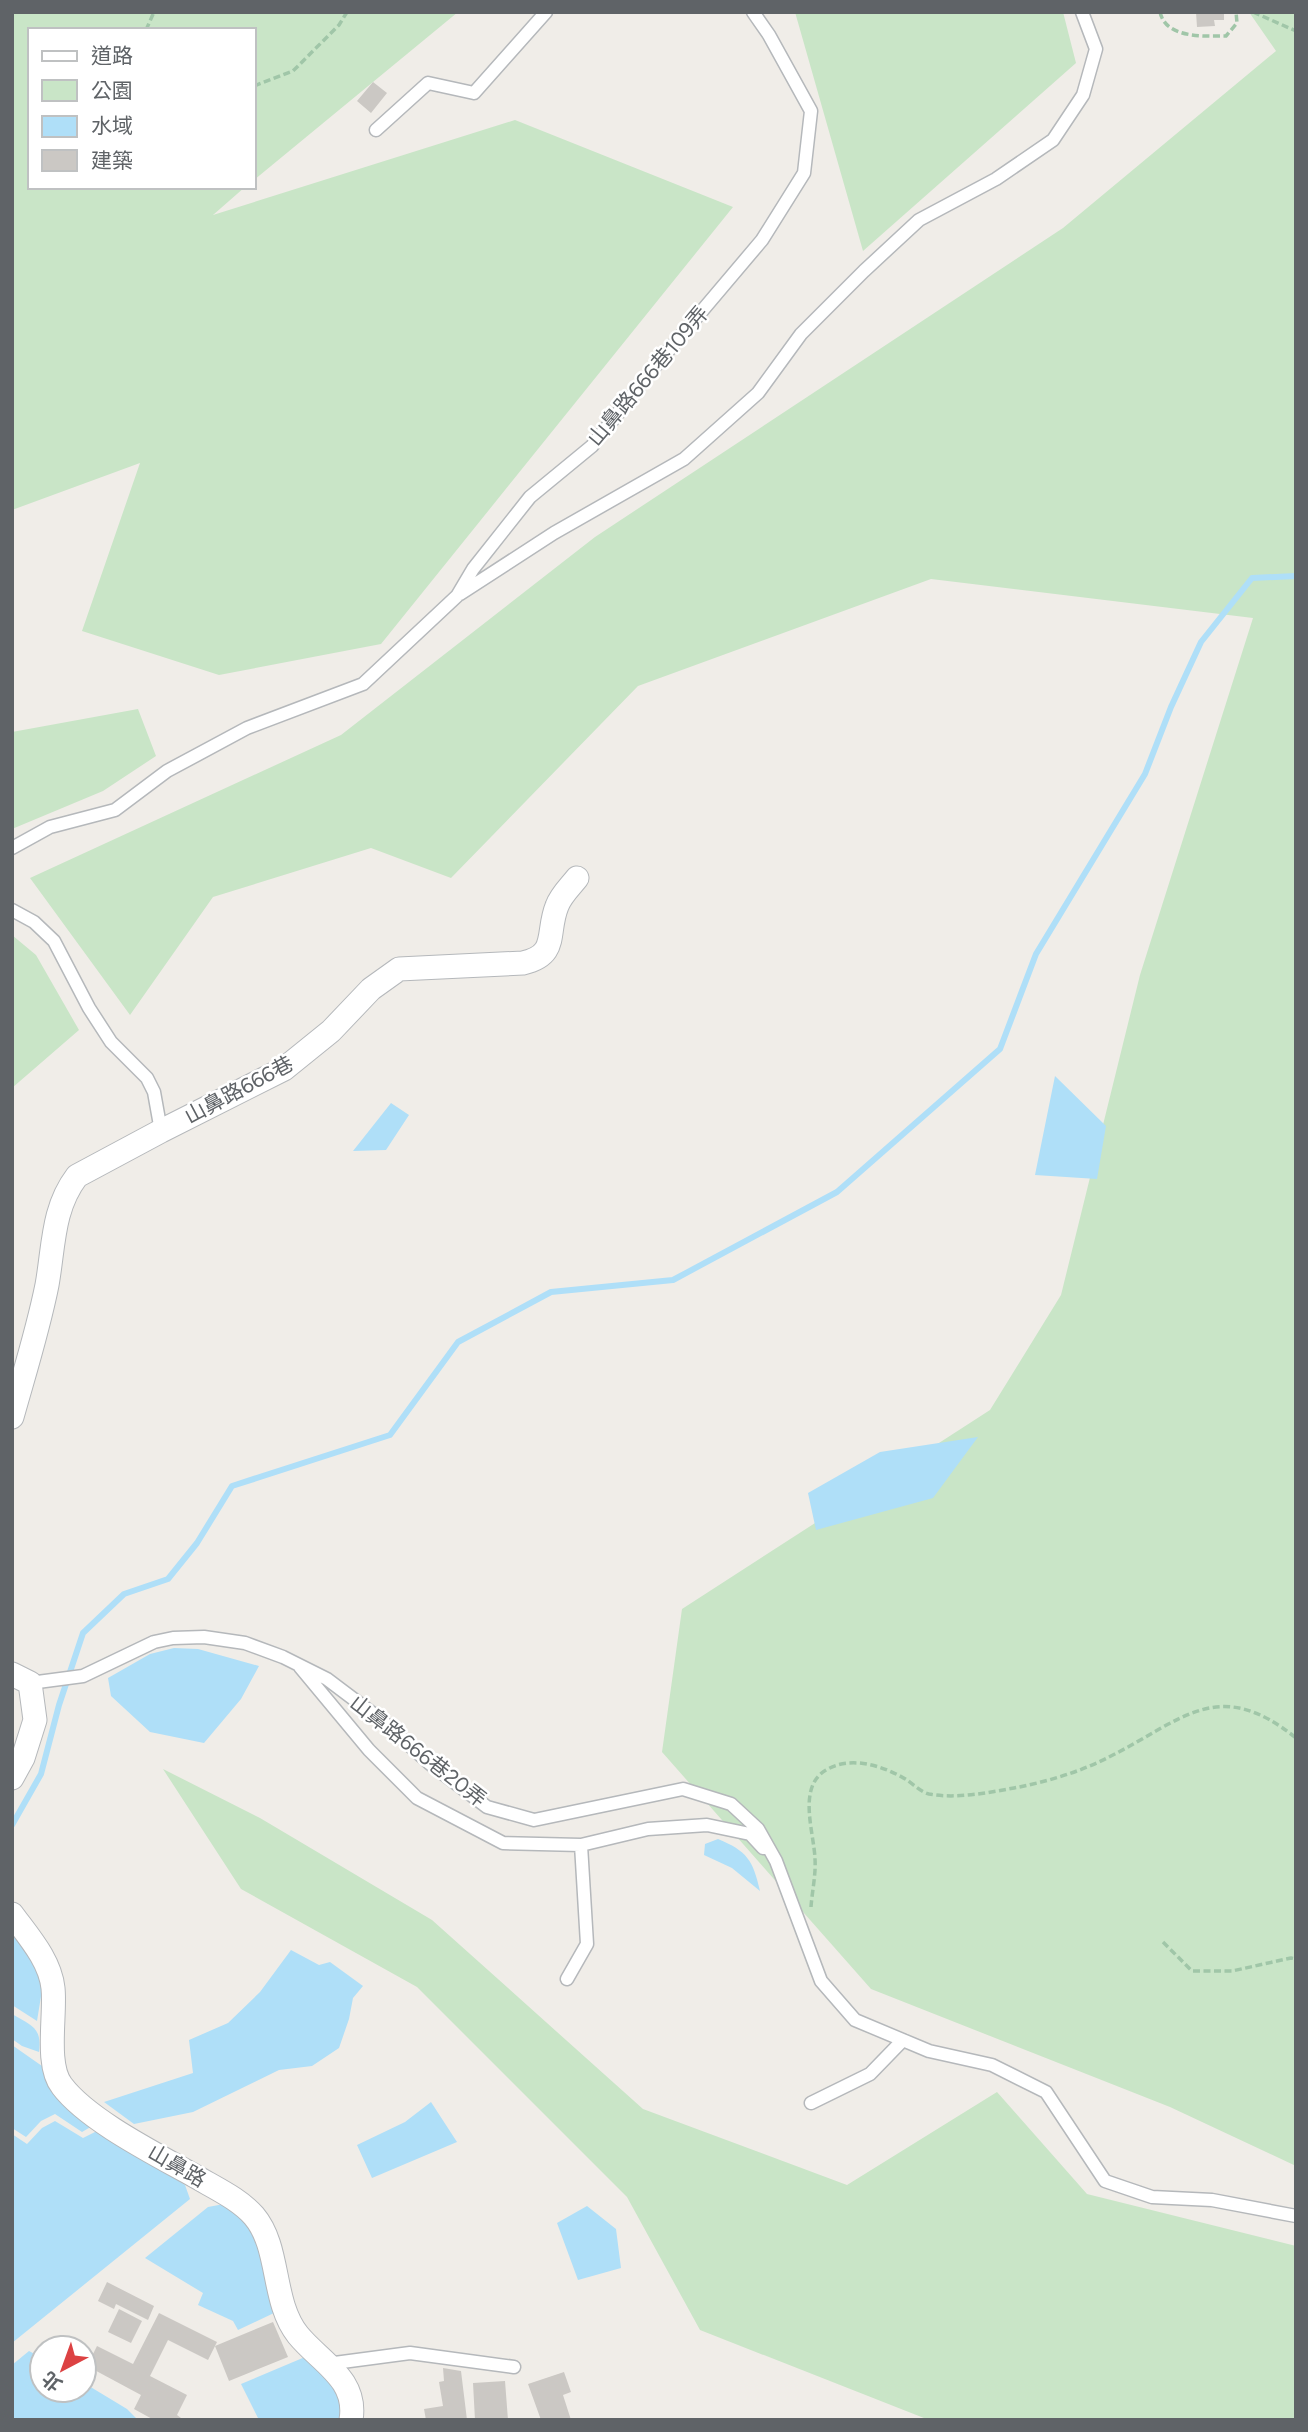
<svg xmlns="http://www.w3.org/2000/svg" width="1308" height="2432" viewBox="0 0 1308 2432" font-family="Figtree,'Noto Sans TC',sans-serif">
	<style>
		.green { fill: #c9e5c7 }
		.water { fill: #afdff8 }
		.lines { fill: none; stroke-linecap: round; stroke-linejoin: round }
		.stream { stroke: #afdff8; stroke-width: 6 }
		.building { fill: #cbc8c4 }
		.service-casing { stroke: #b5b8bb; stroke-width: 15 }
		.minor-casing { stroke: #b5b8bb; stroke-width: 25 }
		.path { stroke: #a0c6a8; stroke-width: 3.5; stroke-dasharray: 7 3.5; stroke-linecap: butt }
		.service { stroke: #fff; stroke-width: 12 }
		.minor { stroke: #fff; stroke-width: 23 }
		.labels { text-anchor: middle; stroke-width: 5; stroke-linejoin: round; paint-order: stroke }
		.street-label { font-size: 21px; fill: #5f6367; stroke: #fff }
	</style>
	<rect width="100%" height="100%" fill="#f0ede8"/>
	<path class="green" d="M12,12h446l-204,168v-150h-224v157h215l-32,28 302,-95 218,87 -352,437 -162,31 -137,-44 58,-168 -128,47z
		M795,12h268l13,51 -213,188z
		M1249,12h47v2154l-126,-59 -299,-118 -209,-237 20,-143 308,-199 71,-115 79,-320 113,-357 -322,-39 -293,107 -187,192 -80,-30 -158,49 -83,118 -100,-137 311,-143 254,-198 468,-309 213,-177z
		M138,709l18,47 -53,35 -91,38v-97z
		M12,935l24,20 43,75 -67,58z
		M163,1769l97,49 172,102 211,189 204,76 150,-93 90,102 209,52v174h-367l-229,-90 -73,-133 -210,-210 -176,-98z"/>
	<path class="water" d="M1055,1076l51,50 -9,53 -62,-4z
		M391,1103l18,12 -23,35 -33,1z
		M978,1437l-45,61 -117,32 -8,-37 72,-41z
		M174,1648l24,1 61,17 -18,33 -37,44 -54,-11 -39,-36 -3,-18 42,-24z
		M718,1839c29,12 35,21 42,52l-28,-23 -28,-13 1,-11z
		M12,1926l24,29 7,29 -6,37 -25,-16z
		M291,1950l28,15 11,-3 33,24 -10,12 -4,21 -10,29 -27,18 -33,4 -86,42 -59,12 -30,-22 89,-29 -4,-33 39,-17 32,-31z
		M12,2014c20,12 30,13 27,38l-17,-6 -10,-7z
		M12,2045l30,21 22,35 30,24 -12,7 -27,-18 -14,7 -15,16 -14,-9z
		M431,2102l26,40 -85,36 -15,-33 48,-23z
		M55,2121l28,17 16,-8 86,55 5,14 -178,144v-209l15,10 15,-16z
		M224,2204l19,9 12,23 19,77 -36,17 -5,-9 -35,-16 5,-12 -58,-35 63,-51z
		M587,2206l29,23 5,39 -43,12 -21,-57z
		M29,2351l13,7v32h42v-7l43,26 11,11h-125l-1,-55z
		M305,2357l24,18 13,29v16h-83l-18,-36z"/>
	<g class="lines">
		<path class="stream" d="M12,1825l29,-51 18,-69 24,-72 41,-39 44,-15 29,-36 35,-57 158,-51 68,-93 93,-50 122,-12 164,-88 163,-143 36,-95 109,-180 26,-67 30,-65 51,-64 44,-2"/>
	</g>
	<path class="building" d="M1196,12h28v8h-10l1,6 -18,1z
		M373,82l14,11 -16,20 -14,-12z
		M107,2282l47,24 -6,14 -32,-16 -2,5 -16,-8z
		M119,2309l23,12 -11,22 -23,-11z
		M159,2313l58,29 -2,4 58,-24 15,35 -59,24 -14,-35 -7,14 -40,-20 -18,36 37,19 -10,20 4,3 -1,2h-26l-20,-11 7,-14 -54,-29 10,-20 36,18z
		M443,2368l18,3 6,49h-41l-2,-11 19,-3 -4,-24 5,-1z
		M564,2372l7,20 -8,3 8,25h-30l-13,-36z
		M505,2381l3,39h-33l-2,-37z"/>
	<g class="lines">
		<g class="service-casing">
			<path id="service" d="M376,130l52,-47 46,10 72,-81
				M460,594l94,-61 130,-74 74,-66 43,-59 63,-63 55,-51 77,-41 57,-39 30,-45 13,-46 -14,-37
				M12,848l38,-21 65,-17 52,-39 80,-43 116,-44 94,-88 16,-27 57,-72 62,-51 60,-76 110,-130 42,-67 7,-62 -42,-76 -16,-23
				M12,910l22,12 20,19 35,67 22,34 36,36 7,14 7,39
				M300,1667l69,83 48,48 86,45 78,2 67,-16 59,-4 43,9 13,14
				M30,1683l53,-7 71,-34 19,-4 31,-1 41,6 38,14 44,22 53,40 49,44 58,44 47,13 149,-31 48,15 27,25 18,32 45,120 34,39 74,31 63,14 54,27 59,89 47,16 60,3 84,16
				M567,1979l20,-35 -6,-99
				M811,2103l59,-29 33,-34
				M327,2364l83,-11 104,14"/>
		</g>
		<g class="minor-casing">
			<path id="minor" d="M12,1417c12,-43 26,-87 35,-132 7,-39 5,-76 30,-109l84,-45 123,-62 47,-38 40,-42 28,-20 124,-6c36,-8 23,-30 34,-57 4,-11 13,-19 20,-28
				M12,1674l18,9 5,37 -12,38 -11,20
				M12,1914c16,22 38,46 41,74 3,26 -8,77 9,98 28,37 104,73 145,97 16,9 35,19 47,33 27,32 17,85 44,119 22,27 60,44 53,85"/>
		</g>
		<path class="path" d="M1160,12c6,27 44,24 66,24l11,-13 -1,-11
			M1253,12l43,19
			M146,30l8,-18
			M254,86l39,-15 46,-46 8,-13
			M811,1907c1,-15 5,-32 4,-48 -1,-27 -18,-72 11,-89 25,-15 58,-4 81,10 7,5 14,12 22,14 27,5 57,-1 85,-6 32,-6 66,-16 95,-31 74,-37 109,-82 187,-19
			M1163,1942l29,29h40l59,-13 5,1"/>
		<use href="#service" class="service"/>
		<use href="#minor" class="minor"/>
	</g>
	<g class="labels">
		<g class="street-label">
			<text transform="translate(648 376) rotate(-50)" y="7">山鼻路666巷109弄</text>
			<text transform="translate(239 1090) rotate(-28)" y="7">山鼻路666巷</text>
			<text transform="translate(418 1751) rotate(38)" y="7">山鼻路666巷20弄</text>
			<text transform="translate(177 2166) rotate(30)" y="7">山鼻路</text>
		</g>
	</g>
	<rect width="1308" height="2432" fill="none" stroke="#5f6367" stroke-width="28"/>
	<rect x="28" y="28" width="228" height="161" fill="#ffffff" stroke="#bfc1c2" stroke-width="2"/>
	<rect x="42" y="51" width="35" height="10" fill="#ffffff" stroke="#bfc1c2" stroke-width="2"/>
	<text x="91" y="63" font-size="21" fill="#5f6367">道路</text>
	<rect x="42" y="80" width="35" height="21" fill="#c9e5c7" stroke="#bfc1c2" stroke-width="2"/>
	<text x="91" y="98" font-size="21" fill="#5f6367">公園</text>
	<rect x="42" y="116" width="35" height="21" fill="#afdff8" stroke="#bfc1c2" stroke-width="2"/>
	<text x="91" y="133" font-size="21" fill="#5f6367">水域</text>
	<rect x="42" y="150" width="35" height="21" fill="#cbc8c4" stroke="#bfc1c2" stroke-width="2"/>
	<text x="91" y="168" font-size="21" fill="#5f6367">建築</text>
	<g transform="translate(63 2369) rotate(221)"><circle r="33" fill="#ffffff" stroke="#bfc1c2" stroke-width="2"/>
	<path d="M0-5L12 26L0 18L-12 26Z" fill="#dc4243"/>
	<text y="-10" font-size="19" font-weight="bold" text-anchor="middle" fill="#5f6367">北</text>
	</g>
</svg>
